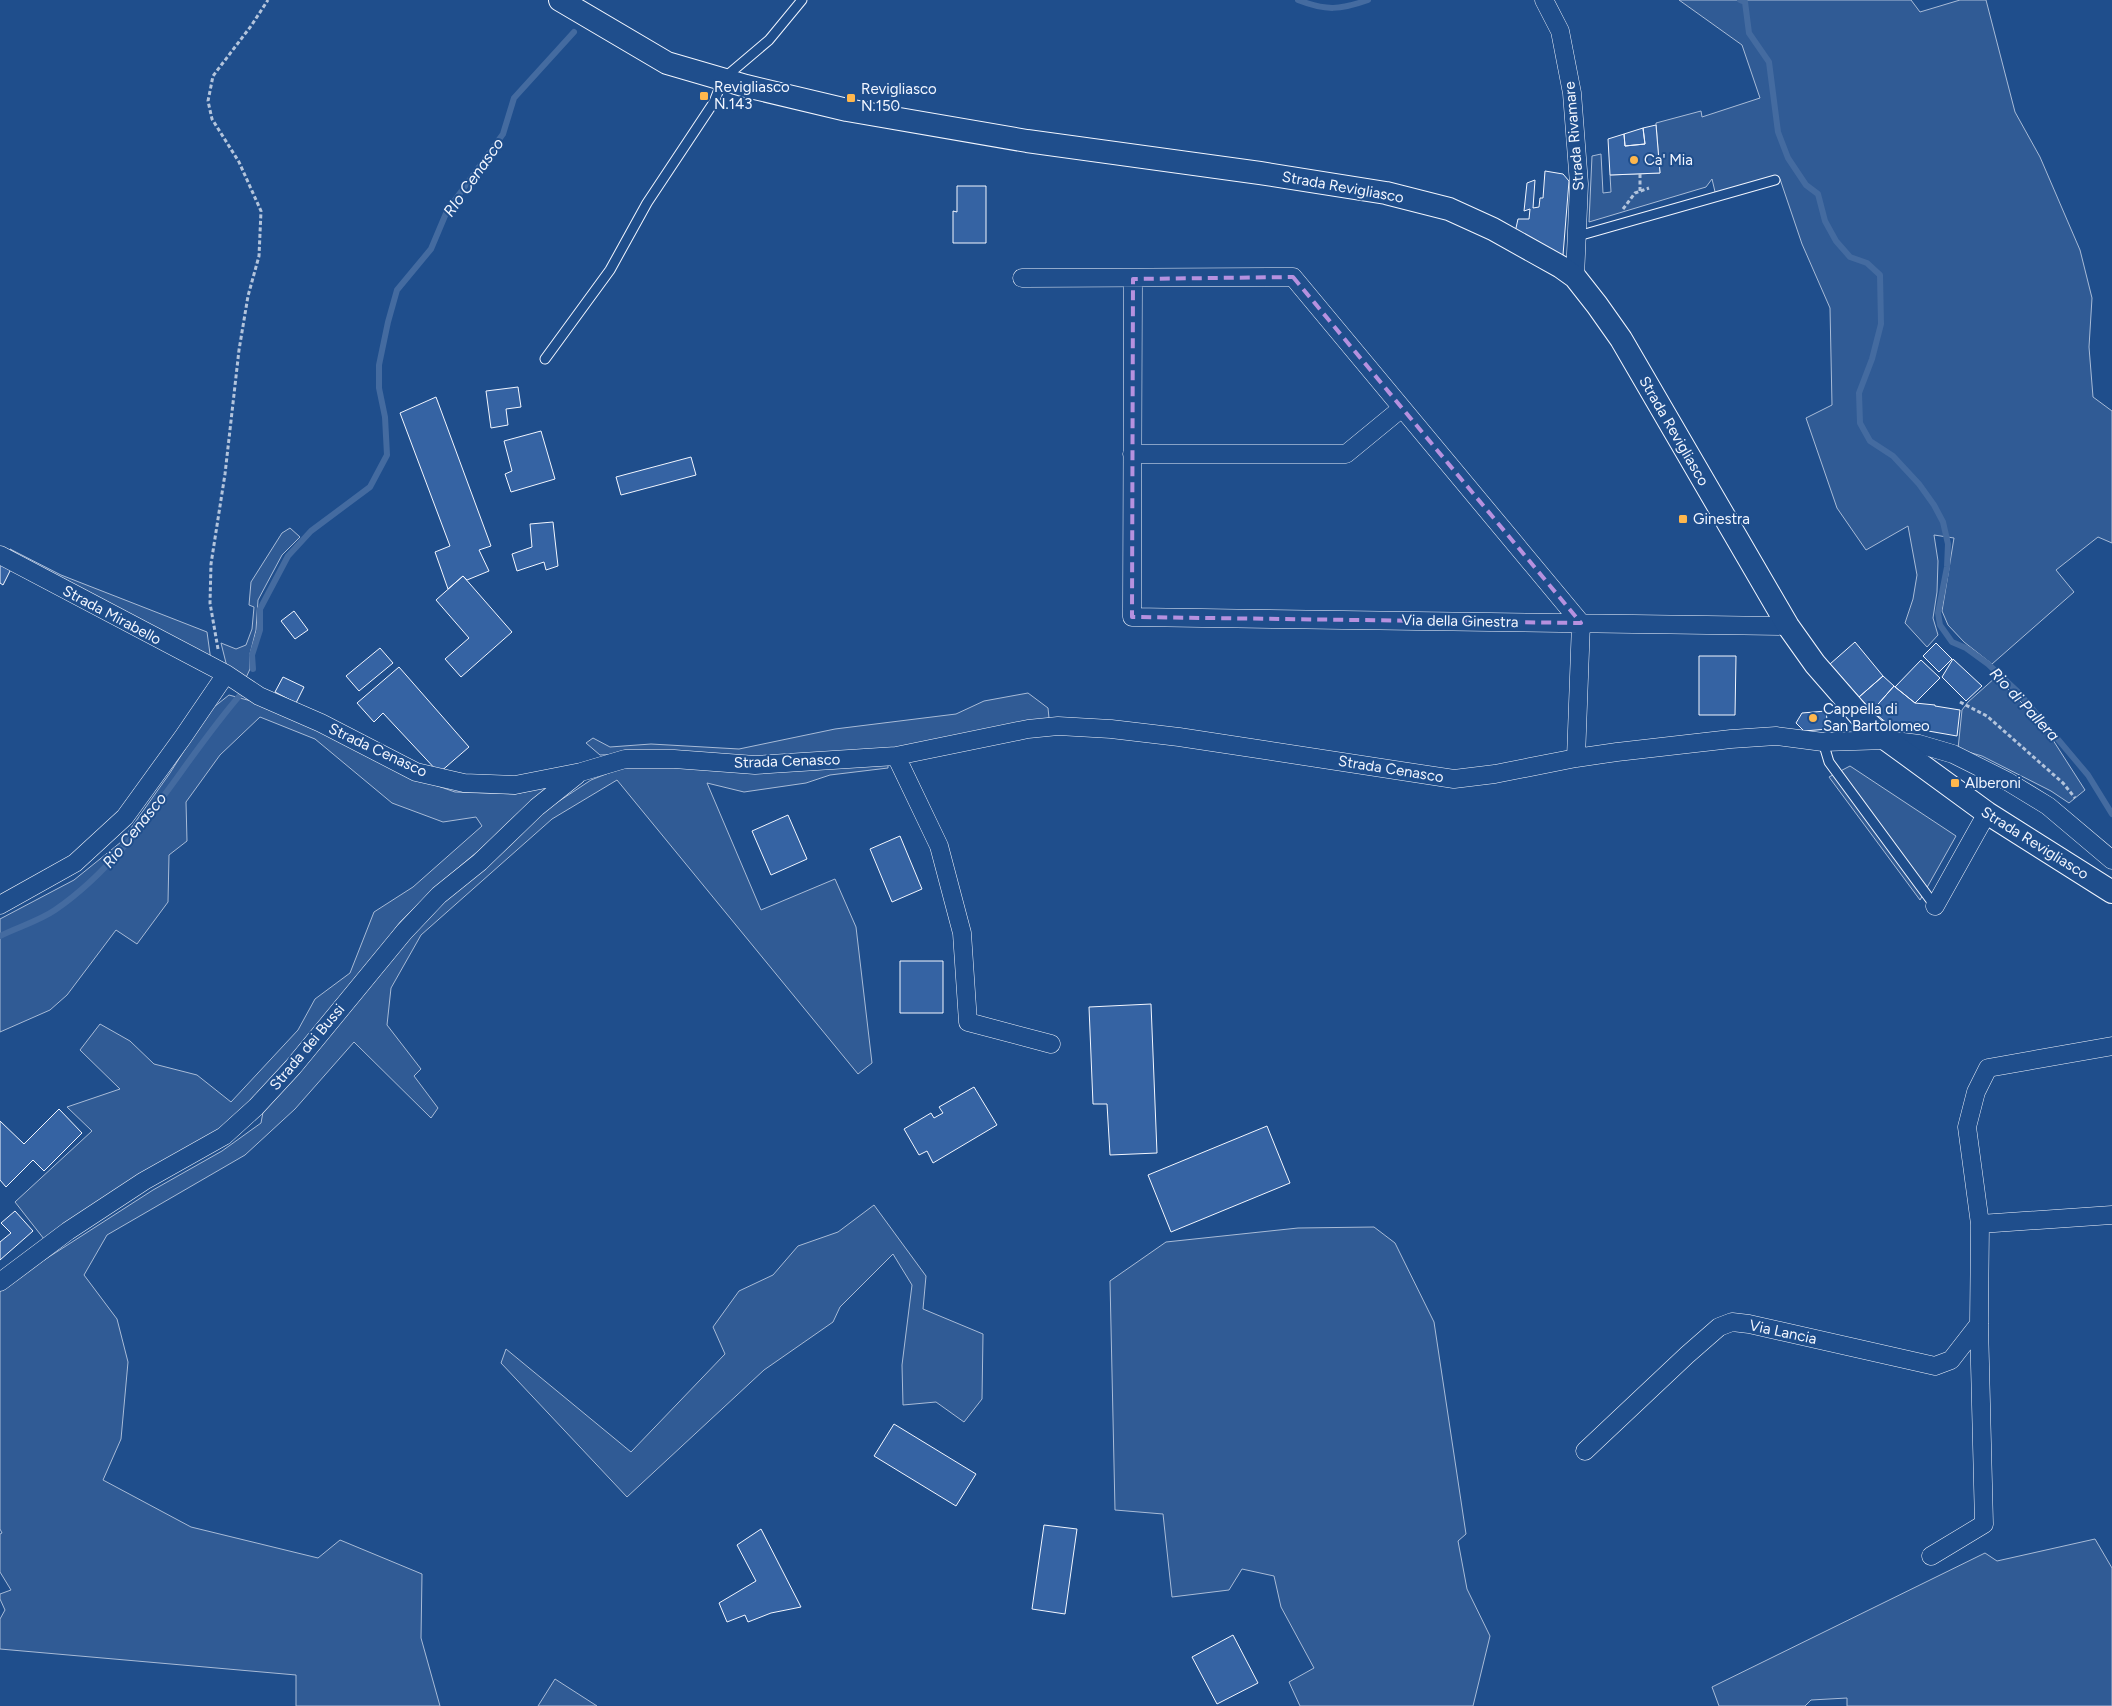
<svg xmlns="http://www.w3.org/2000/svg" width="2112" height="1706" viewBox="0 0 2112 1706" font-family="Figtree,sans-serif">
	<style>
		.built { fill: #305b95; stroke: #a8bbd7 }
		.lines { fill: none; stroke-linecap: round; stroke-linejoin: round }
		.stream { stroke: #446ba0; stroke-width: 6 }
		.building { fill: #3563a3; stroke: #f2f6ff }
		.service-casing { stroke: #f2f6ff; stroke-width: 11 }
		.minor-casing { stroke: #f2f6ff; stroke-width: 19 }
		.tertiary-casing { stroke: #f2f6ff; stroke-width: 24 }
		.path { stroke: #b3c4dc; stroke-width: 3; stroke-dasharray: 4 2.5; stroke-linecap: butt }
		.service { stroke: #1f4e8c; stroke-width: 9 }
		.minor { stroke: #1f4e8c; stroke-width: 18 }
		.tertiary { stroke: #1f4e8c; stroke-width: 22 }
		.marked { fill: none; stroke: #b691df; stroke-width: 4; stroke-dasharray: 10 6; stroke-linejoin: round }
		.poi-dot { fill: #ffb74d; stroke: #1f4e8c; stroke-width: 2 }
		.labels { text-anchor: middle; stroke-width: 4; stroke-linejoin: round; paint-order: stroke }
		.poi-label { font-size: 15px; fill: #f2f6ff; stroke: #1f4e8c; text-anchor: start }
		.street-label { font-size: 15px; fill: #f2f6ff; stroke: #1f4e8c }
		.water-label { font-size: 16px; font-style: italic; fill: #f2f6ff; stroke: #1f4e8c }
	</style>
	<rect width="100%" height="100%" fill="#1f4e8c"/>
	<path class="built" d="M1679,0h232l9,12 40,-12h26l29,112 25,45 40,93 12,48 -3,49 4,50 19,14v132l-14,-6 -42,33 18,22 -82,72 -28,-22 -16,-17 -6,-14 12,-73 -20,-3 4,26 -1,31 -4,26 5,17 -11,12 -22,-24 8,-24 4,-24 -9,-49 -42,24 -29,-42 -31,-90 26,-13 -2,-97 -28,-64 -22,-65 -64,17 -4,-17 -6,8 -117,35 3,-66 9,-2 2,39 8,-1 -1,-17 50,-2 -4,-50 45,-12 1,6 58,-19 -18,-53z
		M290,528l10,9 -18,18 -24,45 -2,30 -6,24v15l-6,13 -16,-11 -7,-28 15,6 10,-4 6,-16 2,-22 -5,-2 2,-23 31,-49z
		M10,549l51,26 146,57 4,29 -160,-84z
		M1996,677l31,31 24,29 34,53 -16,13 -18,-12 -69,-35 -24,-7 4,-39 6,-8z
		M1028,693l20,15 1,10 -156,31 -140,12 -128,-7 -25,1 -14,-12 7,-5 17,9 41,-3 88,5 96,-20 121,-15 28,-13z
		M229,695l22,6 73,32 88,44 43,15 60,2 32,-7 -70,65 -43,36 -34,34 -40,54 -107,124 -34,31 -80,43 -95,65 -29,-37 77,-71 -25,-24 53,-18 -40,-39 20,-26 30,17 24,23 43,11 34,27 67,-72 17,-31 35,-26 24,-61 39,-25 69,-61 -6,-9 -33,5 -51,-19 -77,-64 -55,-22 -40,38 -34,47 1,39 -18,14 -1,47 -31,42 -21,-14 -49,65 -17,15 -50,22v-113l74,-39 47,-38 49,-69 39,-62z
		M888,760v8l-58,7 -24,8 -62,9 -37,-9 54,127 74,-31 21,48 16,136 -14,11 -241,-294 -65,39 -131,116 -30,53 -4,37 34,44 -7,7 24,32 -7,10 -77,-76 -59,67 -50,46 -138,80 -23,40 33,44 11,43 -7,77 -18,41 88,47 127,31 22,-18 82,34 -1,64 19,68h-144v-31l-296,-26v-30l5,-9 -5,-11v-5l11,-4 -11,-18v-38l2,-1 -2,-4v-238l13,-11 140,-90 69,-39 39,-28 2,-11 179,-212 99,-87 50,-33 33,-13z
		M1850,766l106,70 -36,64 -91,-123z
		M874,1205l52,71 -3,33 60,25 -1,65 -18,23 -28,-20 -33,3 -1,-40 10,-80 -19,-31 -53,53 -7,15 -69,48 -137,127 -126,-134 5,-14 125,103 94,-98 -12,-27 26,-36 34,-16 25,-29 40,-14z
		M1374,1227l21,16 39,79 32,212 -8,7 9,48 23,47 -17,70h-173l-11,-24 25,-14 -33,-61 -7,-31 -32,-7 -13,21 -57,7 -9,-83 -48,-4 -5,-229 56,-39 132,-14z
		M2095,1539l17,29v138h-265v-8l-36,2 -6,6h-86l-7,-19 273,-134 12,8z
		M555,1679l42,27h-59z"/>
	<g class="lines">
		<path class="stream" d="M1298,0c28,11 42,10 70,0
			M1740,0l5,2 4,31 20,29 9,70 10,26 18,27 12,9 7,27 11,20 14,16 17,6 13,12 1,49 -9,35 -13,34 1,30 10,18 23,15 26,28 15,21 9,17 5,22 -1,23 -9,46 2,12 12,17 14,6 22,16 30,28 70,83 24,39
			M253,669l-1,-14 8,-25v-21l28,-53 23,-25 59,-44 17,-32 -2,-38 -6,-29v-23l9,-43 9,-32 34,-41 16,-38 56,-77 11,-36 60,-66
			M0,936c18,-9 39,-15 55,-26 80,-55 124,-145 186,-216"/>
	</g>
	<path class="building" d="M1656,125l4,48 -50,2 -2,-36 16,-5 1,12 20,-2 -2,-16z
		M1643,128l2,16 -20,2 -1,-12z
		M1545,171l18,3 6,7 -6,74 -49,-18 4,-18h11l1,-10 -6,2 3,-28 8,-3 -2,28 6,-1 1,-9h3z
		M957,186h29v57h-33v-32l4,1z
		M518,387l3,20 -15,2 2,16 -17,3 -5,-37z
		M436,397l55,149 -12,4 10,21 -22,9 -4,-4 -15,13 -13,-37 15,-6 -50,-133z
		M541,431l14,48 -44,13 -6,-18 7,-3 -8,-30z
		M691,457l5,18 -75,20 -5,-18z
		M553,522l5,44 -12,4 -2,-8 -27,9 -5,-17 20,-7 -2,-23z
		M0,562l12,5 -9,18 -3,-2z
		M463,576l49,56 -51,45 -16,-18 24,-21 -33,-38z
		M294,611l14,19 -13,9 -14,-18z
		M1855,642l28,34 -24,21 -29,-33z
		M1936,643l16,16 -13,13 -16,-16z
		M380,648l13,15 -34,28 -13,-15z
		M1699,656h37l-1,59h-36z
		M1953,659l29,27 -16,15 -24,-24z
		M1921,660l19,18 -25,25 -20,-16z
		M399,667l70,80 -30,26 -56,-60 -9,9 -17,-19z
		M1883,676l11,10 -22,25 -13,-14z
		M283,677l21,10 -8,16 -21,-11z
		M1894,686l21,17 20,2v1l25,4 -3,26 -69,-12 -16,-13z
		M1826,711l2,18 -24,2 -8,-8 6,-10z
		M788,815l19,44 -36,16 -19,-44z
		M900,836l22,53 -30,13 -22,-53z
		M900,961h43v52h-43z
		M1151,1004l6,149 -47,2 -3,-51h-14l-4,-97z
		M974,1087l23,38 -64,38 -6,-12 -8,4 -15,-26 27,-16 3,5 9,-5 -4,-6z
		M59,1109l23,24 -38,38 -11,-11 -27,27 -6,-7v-59l24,23z
		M1267,1126l23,57 -119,49 -23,-57z
		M15,1211l18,20 -33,29v-18l11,-9 -10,-10z
		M894,1424l82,50 -20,32 -82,-50z
		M1044,1525l33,4 -12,85 -33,-5z
		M761,1529l40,78 -30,6 -23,9 -3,-7 -18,7 -8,-19 37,-22 -19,-36z
		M1233,1635l25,48 -41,21 -25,-47z"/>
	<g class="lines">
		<g class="service-casing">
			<path id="service" d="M1578,236l197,-56
				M545,359l65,-89 37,-67 67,-101 9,-23 46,-39 33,-40
				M1823,742l6,20 106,144"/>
		</g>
		<g class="minor-casing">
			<path id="minor" d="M1544,0l16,31 12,62 7,91 -4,93
				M1022,278l271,-1 288,346 -5,135
				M1133,279l-1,338 656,9
				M1132,454h214l56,-46
				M0,555l226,119 33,22 62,27 95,49 48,11 51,2 66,-13 44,-13h49l81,6 141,-9 132,-27 30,-3 53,3 68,8 275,42 41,-5 81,-16 41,-6 114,-13 45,-3 47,6 64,-2 32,4 34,10 54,27 41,25 64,54
				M896,756l43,90 23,87 6,89 83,22
				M0,905l75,-42 50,-46 58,-80 43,-63
				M1935,906l52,-93
				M2112,1046l-124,22 -12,24 -9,35 13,97 132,-9
				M0,1282l68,-51 76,-50 80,-45 32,-29 37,-40 111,-135 35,-37 41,-33 57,-55 40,-32
				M1585,1451l102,-96 32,-28 13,-5 17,2 186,42 16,-6 28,-36
				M1931,1556l53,-32 -5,-200 1,-100"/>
		</g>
		<g class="tertiary-casing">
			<path id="tertiary" d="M560,0l107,63 79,23 101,24 180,31 233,32 126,20 63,16 44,20 68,38 14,10 22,28 24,34 167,287 27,38 48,55 24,21 100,73 125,79"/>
		</g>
		<path class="path" d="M1640,174v17
			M1623,209l12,-16 14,-5
			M218,649l-8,-46 1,-39 14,-90 14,-124 9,-54 11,-40 2,-45 -22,-49 -27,-43 -4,-18 5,-25 38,-50 17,-26
			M1960,702l27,14 76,67 12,15"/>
		<use href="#service" class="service"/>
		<use href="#minor" class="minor"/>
		<use href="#tertiary" class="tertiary"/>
	</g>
	<path class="marked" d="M1293,277l288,346 -449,-6 1,-338z"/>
	<g class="poi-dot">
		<rect x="699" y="91" width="10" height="10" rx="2.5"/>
		<rect x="846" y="93" width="10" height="10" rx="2.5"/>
		<circle cx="1634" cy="160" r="5"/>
		<rect x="1678" y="514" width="10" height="10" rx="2.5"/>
		<circle cx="1813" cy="718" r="5"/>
		<rect x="1950" y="778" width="10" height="10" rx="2.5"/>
	</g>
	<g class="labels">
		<g class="poi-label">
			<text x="714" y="92">Revigliasco<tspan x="714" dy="17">N.143</tspan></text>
			<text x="861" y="94">Revigliasco<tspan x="861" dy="17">N.150</tspan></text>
			<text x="1644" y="165">Ca' Mia</text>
			<text x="1693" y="524">Ginestra</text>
			<text x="1823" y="714">Cappella di<tspan x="1823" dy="17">San Bartolomeo</tspan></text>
			<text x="1965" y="788">Alberoni</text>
		</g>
		<g class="street-label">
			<text transform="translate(1574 136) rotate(-95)" y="5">Strada Rivamare</text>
			<text transform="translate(1343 187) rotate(10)" y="5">Strada Revigliasco</text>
			<text transform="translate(1674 431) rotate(60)" y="5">Strada Revigliasco</text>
			<text transform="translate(112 615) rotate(28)" y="5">Strada Mirabello</text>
			<text transform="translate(1460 621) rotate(1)" y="5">Via della Ginestra</text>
			<text transform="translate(378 750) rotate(25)" y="5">Strada Cenasco</text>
			<text transform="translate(787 761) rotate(-2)" y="5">Strada Cenasco</text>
			<text transform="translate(1391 769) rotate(9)" y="5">Strada Cenasco</text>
			<text transform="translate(2035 843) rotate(32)" y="5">Strada Revigliasco</text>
			<text transform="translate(307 1047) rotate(-50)" y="5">Strada dei Bussi</text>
			<text transform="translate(1783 1332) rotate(12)" y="5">Via Lancia</text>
		</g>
		<g class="water-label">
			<text transform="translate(473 177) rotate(-55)" y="6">RIo Cenasco</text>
			<text transform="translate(2025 704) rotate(47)" y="6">Rio di Pallera</text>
			<text transform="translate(134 830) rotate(-51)" y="6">Rio Cenasco</text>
		</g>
	</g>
</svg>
